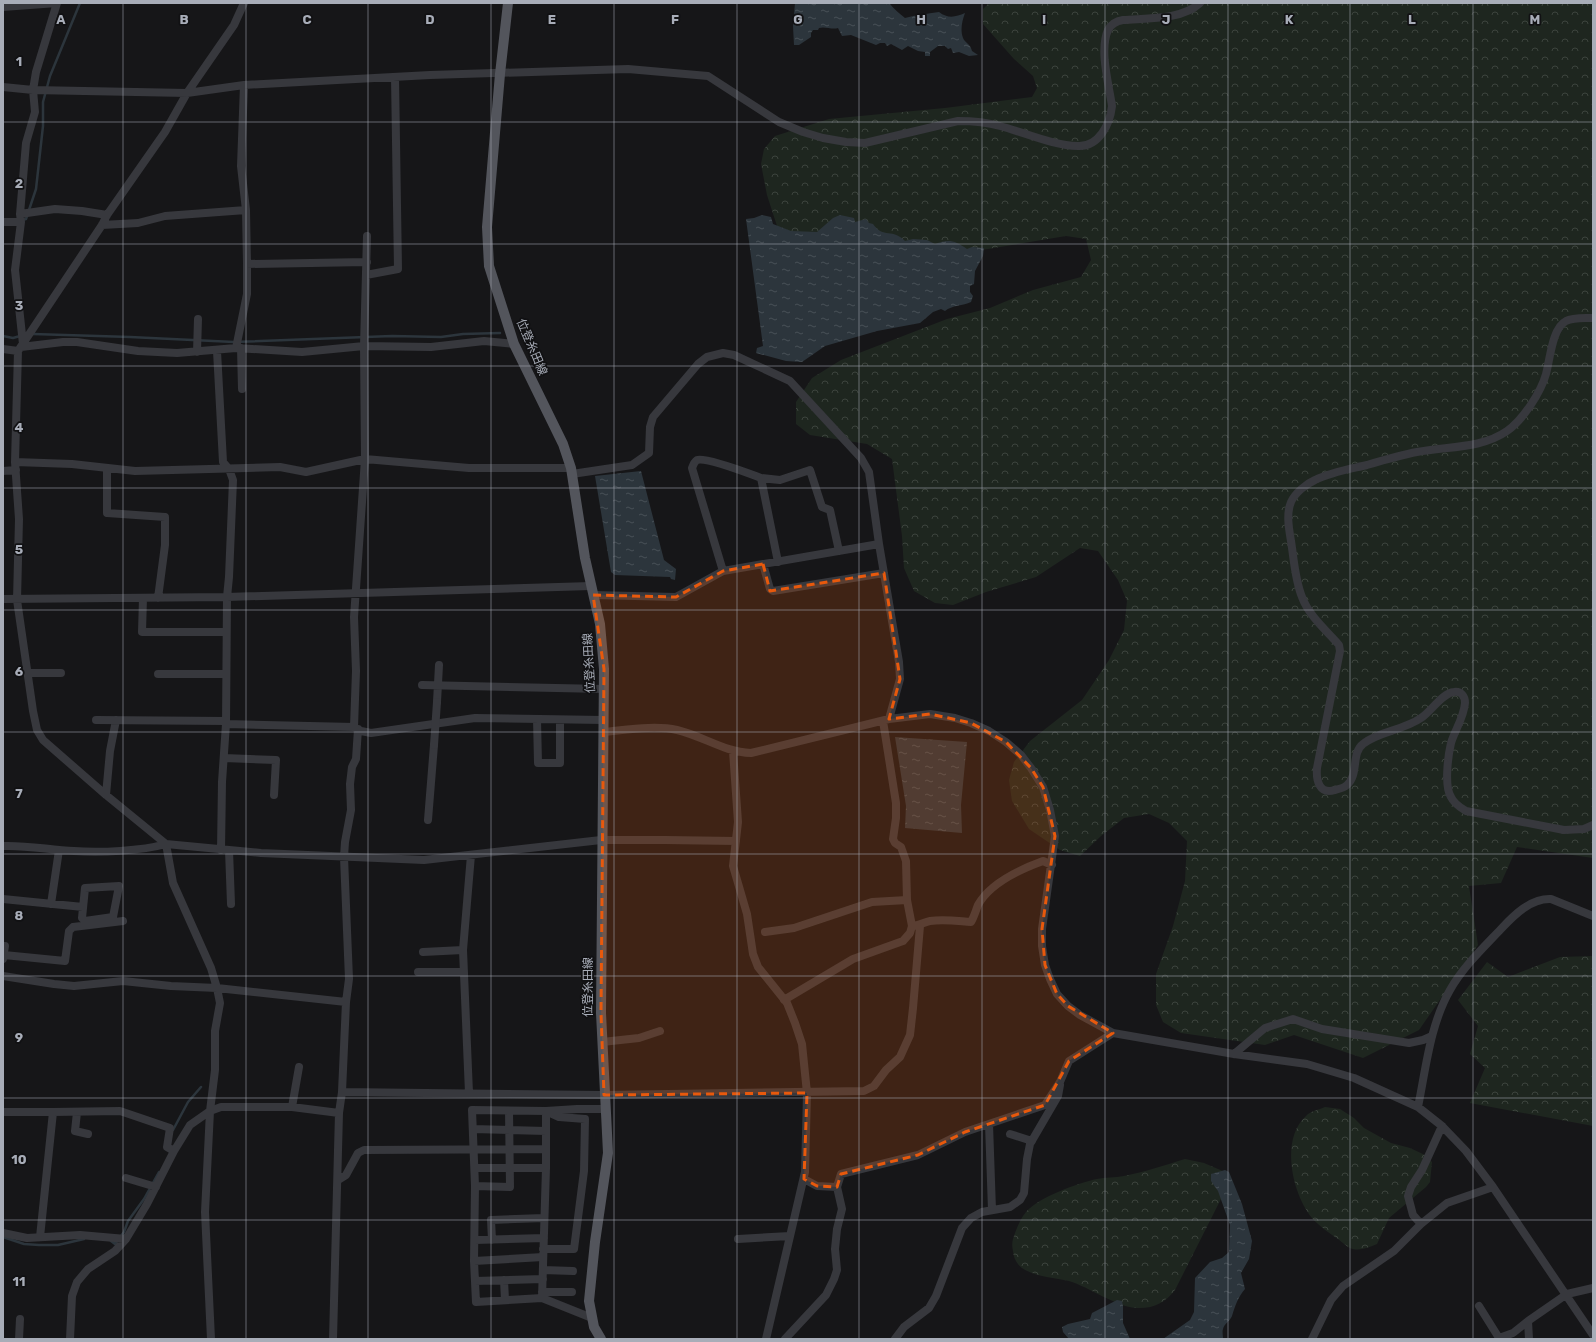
<svg xmlns="http://www.w3.org/2000/svg" width="1596" height="1342" viewBox="0 0 1596 1342" font-family="Rubik,'Noto Sans JP',sans-serif">
	<style>
		.forest { fill: url(#forest-crowns) }
		.water { fill: url(#water-ripples) }
		.lines { fill: none; stroke-linecap: round; stroke-linejoin: round }
		.stream { stroke: #2c353c; stroke-width: 2.5 }
		.minor { stroke: #37383d; stroke-width: 8 }
		.major { stroke: #53555c; stroke-width: 10 }
		.minor-bridge { stroke: #37383d; stroke-width: 8 }
		.marked { fill: #e8590c; fill-opacity: 0.2; stroke: #e8590c; stroke-width: 3; stroke-dasharray: 8 5; stroke-linejoin: round }
		.grid { fill: none; stroke: #a8adb8; stroke-width: 1; stroke-opacity: 0.55 }
		.labels { text-anchor: middle; stroke-width: 3.5; stroke-linejoin: round; paint-order: stroke }
		.street-label { font-size: 12px; fill: #a8adb8; stroke: #111113 }
		.grid-label { font-size: 13px; text-anchor: middle; font-weight: bold; fill: #a8adb8; stroke: #111113; stroke-width: 3.5; stroke-linejoin: round; paint-order: stroke }
	</style>
	<defs>
		<pattern id="forest-crowns" width="20" height="18" patternUnits="userSpaceOnUse"><rect width="20" height="18" fill="#1e261f"/><path d="M2 6a3 3 0 1 1 6 0M12 15a3 3 0 1 1 6 0" fill="none" stroke="#3c433d"/></pattern>
		<pattern id="water-ripples" width="26" height="14" patternUnits="userSpaceOnUse"><rect width="26" height="14" fill="#2c353c"/><path d="M2 4q2-2 4 0t4 0M15 11q2-2 4 0t4 0" fill="none" stroke="#485056"/></pattern>
	</defs>
	<rect width="100%" height="100%" fill="#161618"/>
	<path class="forest" d="M989,3h604v855l-76,-11 -16,36 -32,3 9,59 -59,85 -56,28 -69,-23 -29,10 -84,-12 -18,-11 -7,-17v-31l17,-48 12,-45 2,-40 -18,-18 -20,-9 -25,4 -23,18 -21,20 -20,-6 -31,-21 -17,-28 -3,-21 5,-18 16,-21 52,-41 27,-40 15,-30 3,-29 -9,-21 -20,-29 -18,-3 -44,29 -50,15 -33,13 -18,-2 -21,-12 -10,-23 -2,-32 -10,-77 -25,-15 -57,-9 -14,-11v-22l16,-24 29,-18 106,-41 43,-11 43,-18 48,-13 10,-17 -5,-21 -20,-3 -78,13 -54,7 -156,-27 -11,-34 -6,-31 3,-15 11,-13 54,-17 116,-11 87,-11 5,-9 -4,-12 -19,-17 -31,-35v-15z
		M1593,956v170l-123,-23 15,-35 -15,-14 8,-28 -20,-26 29,-38 21,15 52,-20z
		M1325,1107l15,2 14,9 10,10 27,15 19,5 15,7 7,7 -2,20 -4,5 -37,31 -12,26c-8,3 -16,7 -24,5 -5,-1 -11,-7 -15,-10 -9,-6 -19,-13 -26,-21 -20,-24 -32,-79 -6,-102 4,-5 13,-6 19,-9z
		M1185,1159l19,4 21,9 2,15 -52,103c-10,13 -22,19 -39,18 -19,-1 -47,-21 -67,-27 -20,-5 -54,-4 -56,-30 -1,-5 -1,-8 0,-12 3,-9 7,-20 13,-27 13,-15 52,-29 71,-33 9,-2 18,-1 27,-3 21,-4 41,-11 61,-17z"/>
	<path class="water" d="M795,3h94c5,6 10,10 16,15 11,-3 22,-4 34,-6 9,7 17,5 26,1 -3,8 -5,17 -2,25 2,5 7,5 9,13l6,4 -9,1 -10,-4 -6,1 -2,-5 -3,1 -3,-3h-7l-8,6v4h-5v-4l-7,-1 -10,-5 -6,4 -11,-6 -4,2 -2,-3h-5l-4,2 -25,-10 -9,1 -4,-8c-6,2 -13,-2 -19,0l-1,2h-5l-2,3v4l-12,8h-5l-1,-19z
		M762,215l9,2 2,7 18,7 26,1 16,-14 7,-3 14,3 1,4 11,-3 3,4 4,1c10,15 20,4 32,17l8,-2 14,1 8,4c14,-5 19,-4 32,5l5,-2 12,1 -1,8 -8,15 -1,13 -4,2v6l3,4 -2,6c-8,4 -19,3 -26,9l-4,-2 -8,3 -13,11 -43,8 -52,15 -23,16 -16,-1 -30,-8 1,-5 6,-2 -17,-127 8,-1z
		M641,471l23,89 12,9 -1,11 -4,-1 -1,-2 -55,-2 -4,-3 -16,-96z
		M895,737l72,5 -6,63 1,28 -57,-5 1,-22z
		M1225,1170l4,2 13,32 10,37 -3,18 -8,14 4,16c-7,8 -10,17 -13,27 -2,5 -8,8 -9,13 -1,2 0,7 0,9l-1,1h-59l27,-19 4,-8 1,-34 15,-16 12,-4 7,-6 1,-27 -12,-34 -7,-10v-7z
		M1117,1300l5,1 1,5v17l7,16h-61l-6,-7 -1,-5 6,-3 22,-5 2,-6z"/>
	<g class="lines">
		<path class="stream" d="M22,220l4,-1 10,-30 7,-63v-24l7,-26 30,-73
			M33,334l97,3 104,5 158,-6 49,1 22,-3 37,-1
			M3,336l10,2 7,-2
			M173,1130l15,-28 13,-15
			M3,1237l21,7 15,1h19l26,-6
			M111,1241l4,3 9,-12 4,-11 16,-22 15,-27"/>
		<path class="minor" d="M3,7l54,-4 -21,69 -3,18 2,22 -9,31 -6,71 1,8 -6,48 8,74
			M244,85l-3,81 5,44 1,54
			M3,87l30,3 154,3 57,-8 186,-10 198,-6 80,7 71,46 24,10 20,6 23,4 19,1 93,-22c15,0 28,1 42,5 23,6 54,20 78,20 21,1 32,-22 34,-40 -3,-21 -13,-56 -4,-76 3,-6 9,-9 15,-10 24,-2 59,0 77,-17
			M20,214l35,-5 27,2 25,4
			M3,222h18
			M102,225l36,-2 27,-7 81,-6
			M366,275l32,-6 -3,-192
			M1593,318c-8,0 -20,-1 -27,3 -14,7 -16,39 -20,53 -5,18 -23,46 -39,57 -26,18 -59,15 -90,21 -16,3 -33,8 -50,13 -17,4 -36,7 -52,15 -9,4 -20,13 -24,22 -5,12 -2,27 0,39 3,19 4,39 11,56 7,19 24,33 37,48l1,6 -23,117c-1,12 2,27 18,22 4,-1 9,-2 12,-5 12,-10 4,-32 16,-41 14,-12 41,-14 58,-26 10,-6 21,-25 33,-26 7,-1 11,4 11,11 -1,14 -10,27 -14,40 -3,13 -7,43 0,54 3,7 10,11 15,14l98,19 20,-1 9,-4
			M21,347l42,-5h14l61,9 39,2 59,-5 66,4 62,-6 67,1 53,-6 30,3
			M236,348l11,-54v-30l120,-2
			M241,348l1,41
			M3,349l15,2
			M217,351l6,111 6,7 4,11 -4,97 -2,20 -1,127 -4,58 -1,68
			M197,352l1,-33
			M15,462l57,2 63,7 145,-4 26,5 59,-13 104,9h102
			M107,468v45l58,4v28l-7,53
			M3,471l13,-1
			M572,474l60,-9 17,-12 1,-26 3,-10 45,-53 9,-7 16,-4 11,2 56,26 71,77 8,14 10,72
			M761,478l19,2 30,-10 12,37 8,3 9,41
			M763,564l7,25 3,2 111,-18
			M723,571l-31,-103c1,-3 2,-6 5,-8 10,-3 53,14 64,18l17,84
			M593,595l83,2 47,-26 156,-27 20,118 1,17 -11,40
			M143,598l-1,34h84
			M3,599l224,-2 364,-11
			M28,673h33
			M158,674h68
			M422,685l182,4
			M437,702l2,-37
			M537,719l1,44h22v-43
			M96,720l130,1
			M883,721l13,82v15l-3,21 2,4 6,4 5,14 1,39 5,26c7,0 12,-4 18,-5 14,-2 27,0 41,1 3,-5 5,-12 7,-17 12,-22 43,-36 65,-44l9,4
			M226,724l128,3 7,4 10,2 104,-15 128,2
			M354,727l2,-56 -2,-54 11,-158 -1,-113 3,-110
			M603,732c23,-2 52,-7 74,-2 26,6 47,22 74,23l138,-34 41,-5 25,4 16,5 18,8 17,11 15,13 10,13 12,19 7,23 5,26 -13,93v17l3,19 5,14 7,15 11,12 12,9 33,18 121,21 73,10 47,14 64,29 24,19 24,25 27,36 100,148
			M733,751l5,71 -5,44 14,48 6,40 5,13 29,36 8,20 7,21 5,49 -2,79 -39,167
			M224,758l52,2 -2,35
			M106,795l4,-44 6,-31
			M428,820l6,-75
			M3,846c24,-1 47,4 71,5 26,2 67,0 92,-7l95,9 163,7 177,-20h64l71,1
			M229,850l2,54
			M119,886l-6,31 -28,4 -3,-3 3,-30z
			M3,899l80,8
			M51,904l8,-54
			M765,932l29,-4 78,-26 35,-2
			M3,946h2l-2,13
			M463,950l6,143
			M423,952l40,-2 8,-95
			M4,955l61,6 4,-30 4,-4 50,-6
			M418,972h46
			M3,976l51,8 20,2 49,-5 48,5 46,2 129,14
			M784,1000l69,-41 50,-18 7,-8 2,-7
			M602,1042l37,-4 21,-7
			M1234,1054l31,-26 28,-9 29,10 87,14 14,-3 9,-4
			M342,1092l262,3 260,-4 10,-5 12,-16 14,-13 10,-22 3,-27 7,-82
			M292,1107l7,-40
			M1418,1107c8,-39 12,-82 32,-117 13,-23 33,-42 51,-61 13,-14 30,-31 50,-30l42,17
			M3,1112h50
			M77,1112l-2,19 13,3
			M989,1124l3,86
			M473,1129l73,2
			M1010,1134l22,7
			M475,1168h71
			M126,1178l30,9
			M804,1179l13,7 20,1
			M338,1180l8,-5 12,-22 6,-3 182,-1
			M475,1186l35,1 -1,-76
			M1421,1224l-8,-9 -5,-19 3,-9 11,-17 20,-44
			M3,1233l24,5 53,-3 46,4
			M40,1237l13,-125 67,-1 50,17 -3,19 7,4
			M738,1239l52,-3
			M475,1240l69,-2
			M492,1240l-1,-20 53,-2
			M474,1261l69,-4
			M543,1270l30,1
			M504,1280l1,20
			M475,1281l68,-2
			M542,1292h30
			M542,1298l-66,4 -2,-41 1,-75 -3,-76 74,1 13,6 26,2 -1,52 -10,78h-31
			M1479,1306l20,32 14,-5 15,-12
			M592,1318l-50,-20 4,-130v-57l31,-2h28
			M19,1339l1,-20
			M70,1339l2,-43 5,-14 11,-13 27,-18 11,-12 21,-35 27,-53 16,-26 20,-14 11,-4h71l47,6
			M211,1339l-6,-127 5,-101 5,-41v-39l5,-28 -3,-15 -6,-20 -38,-85 -7,-39 -60,-49 -63,-55 -6,-10 -4,-19 -16,-111 2,-81 -4,-57 3,-111 84,-126 5,-10 58,-83 22,-39 47,-68 10,-22
			M333,1339l6,-226 3,-21 4,-90 3,-23 -5,-122 1,-15 6,-32 -1,-26 2,-17 4,-8 2,-30
			M785,1339l41,-44 8,-16 3,-9 -2,-21 2,-20 5,-20 -5,-22 4,-13 77,-19 47,-23 80,-27 15,-23 9,-21 44,-28
			M895,1339l9,-12 25,-19 7,-12 26,-68 9,-10 11,-6 28,-5 10,-7 4,-7 3,-34 3,-15 28,-48 2,-11
			M1312,1339l19,-39 12,-14 51,-35 27,-27 26,-21 46,-16
			M1529,1339l-1,-18 39,-27 26,-6"/>
		<path class="major" d="M508,3l-8,71 -13,153 2,39 25,78 49,100 8,24 14,90 15,66 4,45 -3,344 7,140 -13,89 -6,59 5,26 7,12"/>
		<path class="minor-bridge" d="M434,745l3,-43"/>
	</g>
	<path class="marked" d="M763,564l7,27 114,-18 16,106 -11,40 41,-5 41,9 35,19 25,26 12,19 12,49 -13,93 3,36 12,29 11,12 45,27 -44,28 -24,44 -80,27 -47,23 -77,19 -4,13 -20,-1 -13,-7 3,-86 -203,2 -3,-82 3,-344 -11,-74 83,2 47,-26z"/>
	<path class="grid" d="M123,3v1336M246,3v1336M368,3v1336M491,3v1336M614,3v1336M737,3v1336M859,3v1336M982,3v1336M1105,3v1336M1228,3v1336M1350,3v1336M1473,3v1336M3,122h1590M3,244h1590M3,366h1590M3,488h1590M3,610h1590M3,732h1590M3,854h1590M3,976h1590M3,1098h1590M3,1220h1590"/>
	<g class="labels">
		<g class="street-label">
			<text transform="translate(532 347) rotate(67)" y="4">位登糸田線</text>
			<text transform="translate(589 663) rotate(-93)" y="4">位登糸田線</text>
			<text transform="translate(588 987) rotate(-90)" y="4">位登糸田線</text>
		</g>
	</g>
	<g class="grid-label">
		<text x="61" y="24">A</text>
		<text x="184" y="24">B</text>
		<text x="307" y="24">C</text>
		<text x="430" y="24">D</text>
		<text x="552" y="24">E</text>
		<text x="675" y="24">F</text>
		<text x="798" y="24">G</text>
		<text x="921" y="24">H</text>
		<text x="1044" y="24">I</text>
		<text x="1166" y="24">J</text>
		<text x="1289" y="24">K</text>
		<text x="1412" y="24">L</text>
		<text x="1535" y="24">M</text>
		<text x="19" y="66">1</text>
		<text x="19" y="188">2</text>
		<text x="19" y="310">3</text>
		<text x="19" y="432">4</text>
		<text x="19" y="554">5</text>
		<text x="19" y="676">6</text>
		<text x="19" y="798">7</text>
		<text x="19" y="920">8</text>
		<text x="19" y="1042">9</text>
		<text x="19" y="1164">10</text>
		<text x="19" y="1286">11</text>
	</g>
	<rect width="1596" height="1342" fill="none" stroke="#a8adb8" stroke-width="8"/>
</svg>
